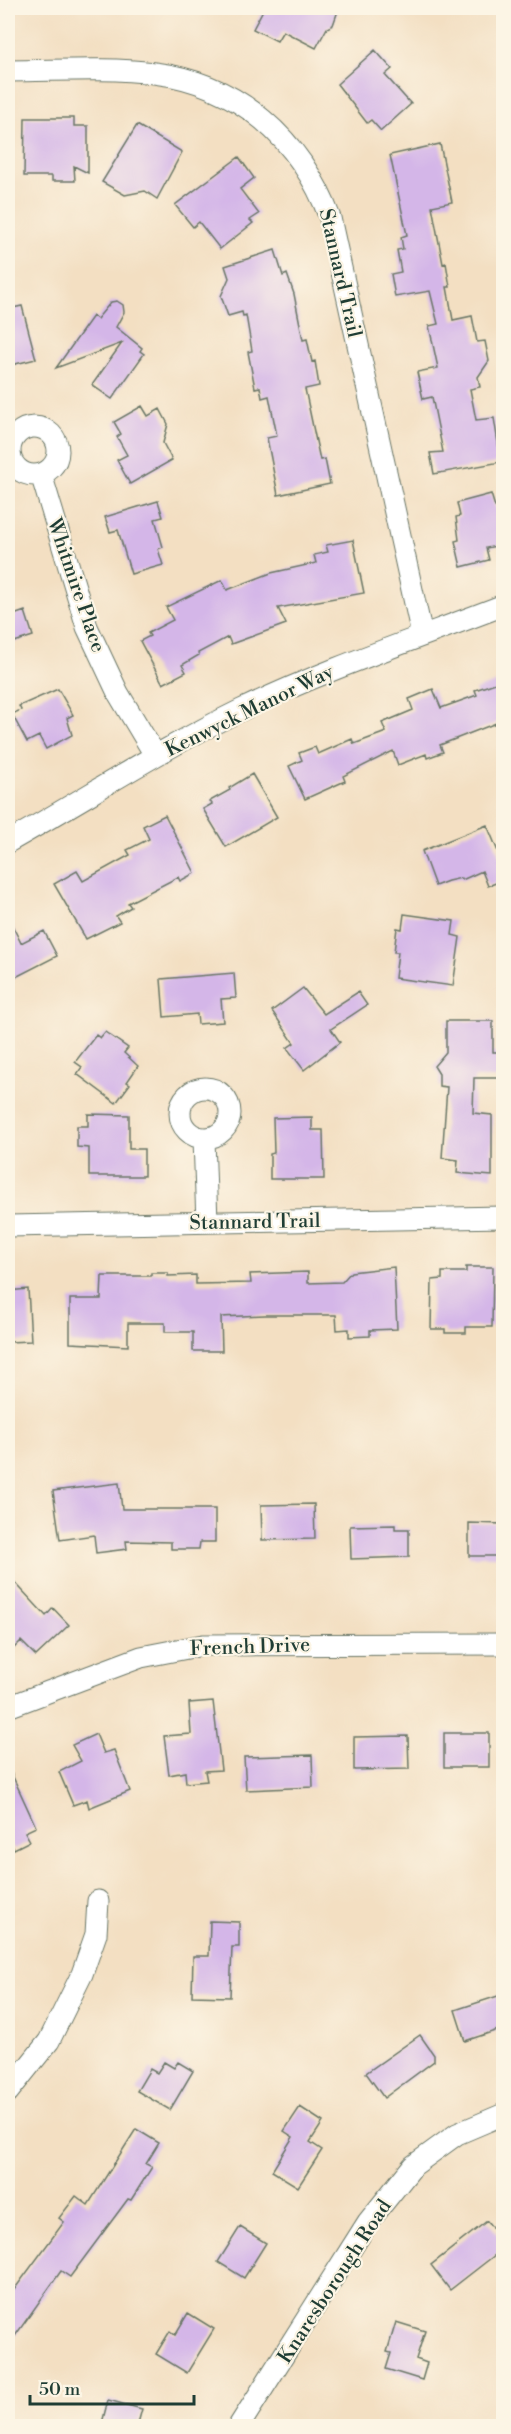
<svg xmlns="http://www.w3.org/2000/svg" width="511" height="2434" viewBox="0 0 511 2434" font-family="'Libre Bodoni',serif">
	<style>
		.building { fill: #d4b6e8 }
		.lines { fill: none; stroke-linecap: round; stroke-linejoin: round }
		.minor-casing { stroke: #697666; stroke-width: 23 }
		.minor { stroke: #fff; stroke-width: 21 }
		.labels { text-anchor: middle; stroke-width: 4.5; stroke-linejoin: round; paint-order: stroke }
		.street-label { font-size: 20px; fill: #1f3d34; stroke: #fcf5e5 }
	</style>
	<rect width="100%" height="100%" fill="#fcf5e5"/>
	<filter id="ink" filterUnits="userSpaceOnUse"><feTurbulence type="fractalNoise" baseFrequency=".0167" numOctaves="2"/><feDisplacementMap in="SourceGraphic" scale="12" xChannelSelector="R" yChannelSelector="G"/><feConvolveMatrix kernelMatrix="1 2 1 2 8 2 1 2 1" color-interpolation-filters="sRGB"/></filter>
	<filter id="wash" filterUnits="userSpaceOnUse"><feTurbulence type="fractalNoise" baseFrequency=".008" numOctaves="4" result="noise"/><feDisplacementMap in="SourceGraphic" scale="24" xChannelSelector="R" yChannelSelector="G"/><feGaussianBlur stdDeviation="1.35" result="paint"/><feColorMatrix in="noise" values="0 0 0 0 0 0 0 0 0 0 0 0 0 0 0 0 0 1.4 0 .05"/><feComposite in="paint" operator="in"/></filter>
	<g filter="url(#wash)">
		<rect width="100%" height="100%" fill="#f3dfc2"/>
		<g id="blocks">
			<path class="building" d="M264,8h75l-6,17 -6,3 -11,20 -33,-17 -6,10 -24,-12z
				M375,50l17,19 -7,6 26,29 -30,27 -10,-11 -4,3 -30,-39z
				M25,118h49v8h14v47l-14,-7 1,15h-23v-5h-28z
				M137,125l45,27 -25,47 -12,-8 -20,4 -23,-13z
				M440,144l12,58 -20,4 11,58 3,-1 4,24h-3l6,33 19,-4 5,26 8,-1 4,20 -11,16 2,10 -10,2 6,31 18,-2 7,44 -67,12 -4,-21 13,-1 -11,-55 -9,2 -6,-27 21,-4 -9,-42 9,-2 -8,-33 -35,6 -4,-23 10,-2 -4,-22 6,-1 -2,-12 6,-2 -17,-80z
				M239,157l15,21 -14,11 19,25 -9,6 3,3 -33,26 -21,-27 -6,5 -18,-22z
				M275,250l8,26 4,-2 7,20 9,46 4,-1 5,23 3,-1 4,25 -14,3 15,71 5,-1 5,25 -52,11 -11,-57 10,-2 -8,-40 -7,2 -2,-11 -5,1 -7,-36 4,-1 -6,-36 -3,1 -1,-4 -14,4 -7,-20 8,-18 -4,-12z
				M117,301l6,4 1,7 -8,15 26,21 -2,3 4,3 -32,45 -20,-14 30,-42 -66,25 37,-52 4,3 14,-17z
				M22,306l14,53 -25,6 -3,-15v-41z
				M142,406l6,10 12,-7 8,15 -5,19 9,17 -42,24 -13,-24 10,-5 -10,-18 4,-3 -7,-12z
				M491,494l4,13 5,3 3,13 -4,5 3,17 -16,3 3,12 -28,7 -6,-26 4,-1 -3,-23 4,-1 -3,-13z
				M158,501l5,16 -8,2 8,28 -5,2 5,16 -32,9 -13,-44 -8,2 -5,-15z
				M353,540l11,53 -86,15 8,16 -55,20 -3,-7 -30,16 1,2 -17,10 4,7 -23,12 -23,-43 10,-5 -2,-3 25,-13 -7,-13 56,-27 5,10 44,-17 45,-10 -2,-8 14,-3 -2,-7z
				M25,611l8,25 -25,8v-27z
				M504,680v40l-64,25 3,7 -16,6 -1,-4 -28,11 -5,-14 -50,25 2,5 -40,18 -16,-33 13,-6 -3,-7 16,-6 3,7 34,-15 2,5 32,-12 -4,-9 31,-13 -4,-11 24,-10 8,19 36,-13 -2,-5z
				M58,689l15,26 -6,3 5,17 -26,14 -7,-13 -12,6 -15,-28 9,-4 -2,-4z
				M252,774l25,43 -51,30 -23,-38 9,-5 -2,-3 20,-11 -1,-2z
				M165,815l30,58 -15,8 -2,-4 -50,26 3,4 -15,9 4,6 -34,17 -32,-55 23,-13 6,10 47,-26 -3,-5 22,-11 -6,-13z
				M487,825l17,41v14l-16,6 -6,-15 -20,9 -1,-2 -13,3 -13,5 -13,-35z
				M404,914l50,7 -2,14 8,2 -7,49 -58,-8 3,-26h-4l3,-24 5,1z
				M8,917l13,26 23,-12 13,25 -49,25z
				M234,973l2,25 -15,1 2,23 -25,2 -1,-10 -33,3 -3,-38z
				M303,988l21,26 34,-22 9,13 -36,24 9,13 -36,28 -17,-22 7,-5 -22,-32z
				M446,1021h47v31h5l1,26h-25l-1,35 19,2v61l-35,-3 1,-13 -16,-2 5,-71 -8,-1v-12l-5,-8 12,-14z
				M105,1032l23,16 -4,5 14,13 -11,16 3,2 -14,19 -39,-29 5,-7 -7,-5 21,-27 4,3z
				M88,1114l41,1v34h15v27h-55v-28l-12,-1v-21h11z
				M312,1117v13h11l1,49h-54v-25l4,-1 -1,-35z
				M394,1267l3,62 -27,1v6l-21,1v-8l-12,1 -1,-15h-71l-44,2 1,34h-29v-19h-28v-9h-37v23l-58,-3v-44h31l1,-23h49v-3h17v3l28,-1v9l55,-1 -1,-9 58,-2v11l34,-1 9,-10z
				M466,1267h27l-1,60h-26v6h-21v-4h-14l1,-49 10,-1v-7h24z
				M28,1289l3,52 -23,1v-51z
				M119,1483l3,26h93v33h-15l-1,7h-28v-7l-45,-1 1,8 -31,4 -2,-18 -34,5 -7,-49z
				M314,1504l1,35 -53,1 -1,-35z
				M469,1523l35,1v32h-35z
				M395,1525v4h14v28l-58,2 -1,-33z
				M8,1575l38,41 7,-8 16,17 -33,31 -15,-15 -13,13z
				M213,1701l8,69 -16,1 2,10 -21,2 -1,-11 -16,3 -5,-39 27,-2 -2,-31z
				M444,1733h45v34h-45z
				M96,1734l8,19 10,-3 16,41 -41,17 -2,-8 -14,5 -14,-33 22,-11 -9,-16z
				M408,1736l1,33 -55,1v-33z
				M312,1755l1,32 -67,3 -2,-33z
				M8,1766l28,61 -11,5 5,9 -16,8 -6,-9z
				M210,1921l29,1v25h-7l-2,50 -38,-1 1,-40h16z
				M504,1994v34l-39,13 -10,-31z
				M420,2035l14,20v6l-50,37 -18,-25z
				M164,2062l10,6 4,-6 15,9 -23,39 -33,-19 13,-22 7,4z
				M300,2107l23,15 -13,20 12,8 -24,37 -26,-16 21,-34 -9,-6z
				M136,2129l23,14 -13,21 6,3 -21,33 -3,-1 -58,78 -9,-6 -53,75v-48l56,-76 -5,-4 17,-22 12,9z
				M487,2221l17,21v6l-54,42 -19,-25z
				M240,2227l26,16 -22,35 -26,-16z
				M188,2313l26,16 -27,44 -31,-19 14,-23 5,4z
				M396,2322l29,9 -9,28 11,4 -5,17 -36,-11 5,-16 -4,-1z
				M108,2400l34,9 -5,18h-36z"/>
		</g>
	</g>
	<g filter="url(#ink)">
		<use href="#blocks" fill-opacity="0" stroke="#697666" stroke-width="1.5"/>
		<g class="lines">
			<g class="minor-casing">
				<path id="minor" d="M8,71c48,0 98,-4 146,2 85,10 147,67 176,145l92,417
					M10 451a24 24 0 1 1 48 0a24 24 0 1 1-48 0Z
					M41,474l46,153 31,66 37,62
					M8,842c78,-44 153,-93 233,-132 85,-41 175,-71 263,-105
					M180 1113a25 25 0 1 1 50 0a25 25 0 1 1-50 0Z
					M204,1139l3,83
					M8,1226l496,-9
					M8,1707l133,-50 62,-12 301,-1
					M8,2092l41,-51 33,-67 14,-40 2,-33
					M239,2426l129,-204 45,-56 44,-32 47,-20"/>
			</g>
			<use href="#minor" class="minor"/>
		</g>
	</g>
	<g class="labels">
		<g class="street-label">
			<text transform="translate(341 273) rotate(77)" y="7">Stannard Trail</text>
			<text transform="translate(77 585) rotate(71)" y="7">Whitmire Place</text>
			<text transform="translate(249 710) rotate(-26)" y="7">Kenwyck Manor Way</text>
			<text transform="translate(255 1221) rotate(-1)" y="7">Stannard Trail</text>
			<text transform="translate(250 1646) rotate(-2)" y="7">French Drive</text>
			<text transform="translate(334 2281) rotate(-57)" y="7">Knaresborough Road</text>
		</g>
	</g>
	<rect width="511" height="2434" fill="none" stroke="#fcf5e5" stroke-width="30"/>
	<path d="M30 2395v9h164v-9" fill="none" stroke="#1f3d34" stroke-width="3"/>
	<text x="39" y="2395" font-size="18" fill="#1f3d34" stroke="#fcf5e5" stroke-width="4.5" paint-order="stroke">50 m</text>
</svg>
